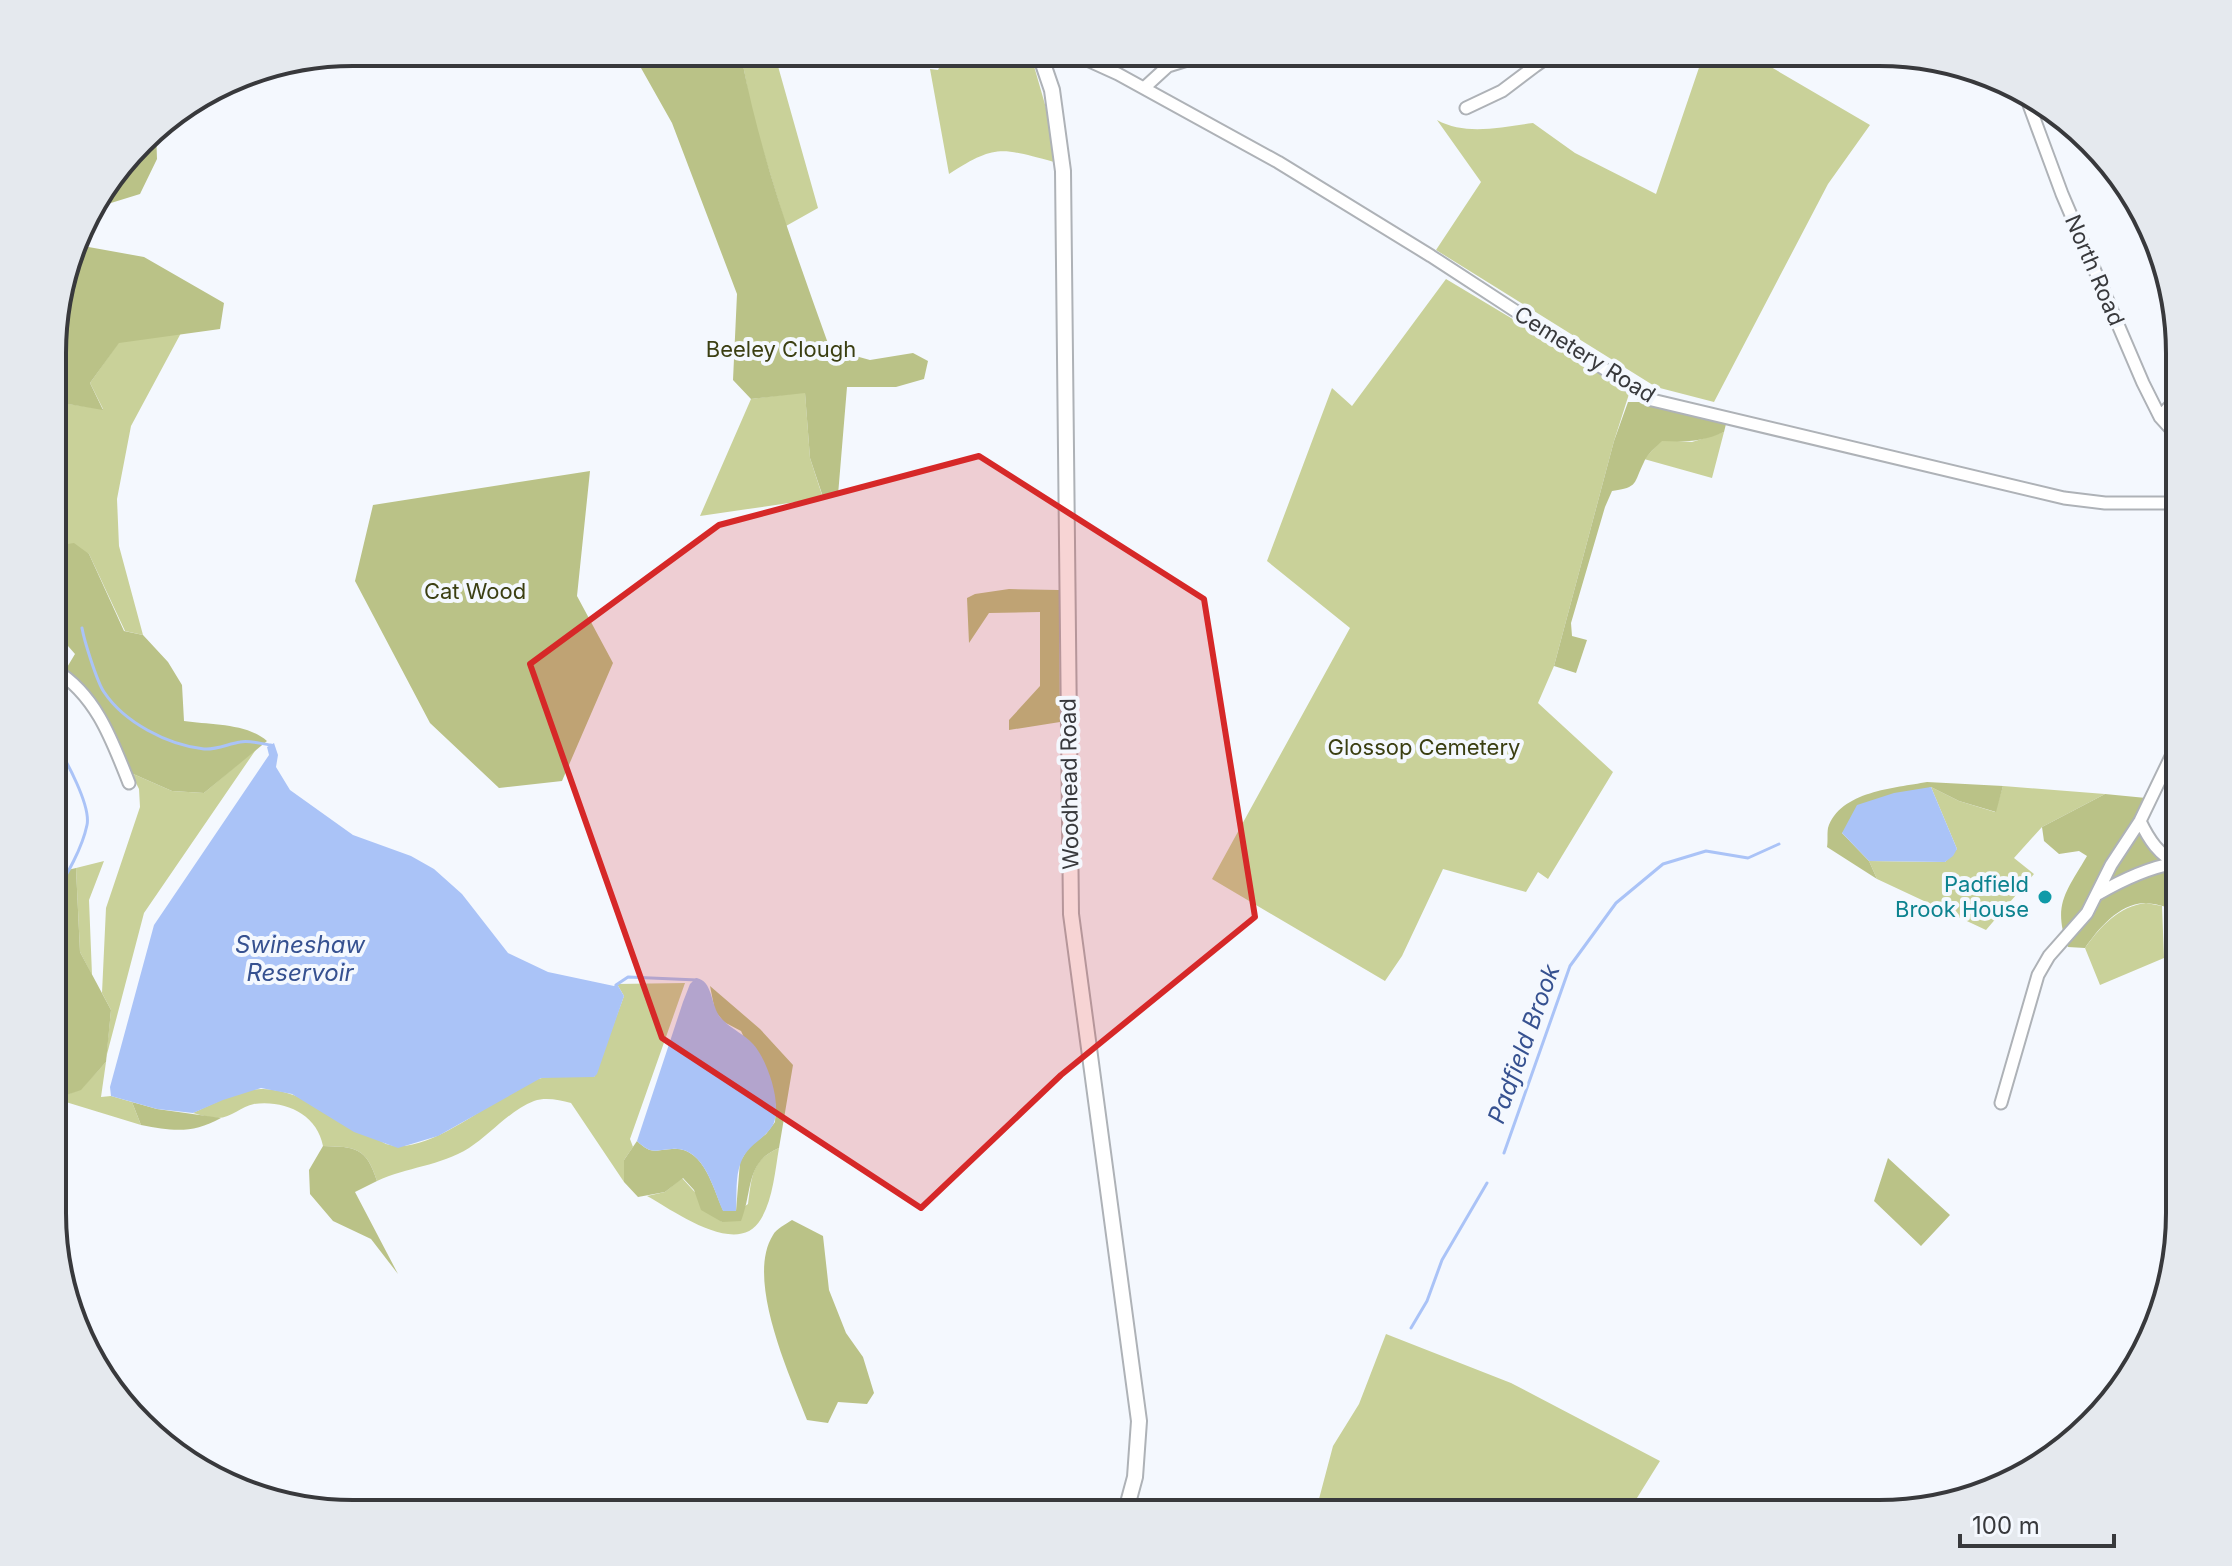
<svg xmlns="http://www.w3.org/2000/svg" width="2232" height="1566" viewBox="0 0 2232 1566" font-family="Inter,sans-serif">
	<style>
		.green { fill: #c9d199 }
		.forest { fill: #bac287 }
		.water { fill: #aac3f7 }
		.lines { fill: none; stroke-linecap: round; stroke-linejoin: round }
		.stream { stroke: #aac3f7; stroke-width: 3 }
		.minor-casing { stroke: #aeb2b7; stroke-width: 15 }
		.major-casing { stroke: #aeb2b7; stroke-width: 18 }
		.minor { stroke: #fff; stroke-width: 11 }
		.major { stroke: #fff; stroke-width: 14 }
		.marked { fill: #d62828; fill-opacity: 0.2; stroke: #d62828; stroke-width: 6; stroke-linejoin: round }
		.culture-dot { fill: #0f9aa8; stroke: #f4f8fe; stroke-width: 3 }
		.labels { text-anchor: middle; stroke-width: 8; stroke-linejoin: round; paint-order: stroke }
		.street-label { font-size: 22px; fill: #38393c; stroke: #f4f8fe }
		.park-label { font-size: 22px; fill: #3b3f12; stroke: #f4f8fe }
		.culture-label { font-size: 22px; fill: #0d838f; stroke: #f4f8fe; text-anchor: end }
		.water-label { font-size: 24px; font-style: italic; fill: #365190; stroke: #f4f8fe }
		.rim { fill: none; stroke: #38393c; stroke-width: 4 }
	</style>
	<rect width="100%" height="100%" fill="#f4f8fe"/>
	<path class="green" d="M749,52h25l44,156 -32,18 -34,-112 -10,-55z
		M947,52h83l22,77 2,33c-53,-14 -58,-18 -105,12l-19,-105 8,1z
		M1704,53h43l123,72 -42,59 -114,218 -58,-15 -220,-137 45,-68 -44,-62c29,16 64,7 96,3l42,30 81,41z
		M1446,279l180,108 3,7 -15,47 -60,225 -16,37 75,69 -65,107 -10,-7 -12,20 -83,-23 -41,87 -17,25 -173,-102 138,-251 -83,-67 65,-173 20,18z
		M181,333l-50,93 -14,73 2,47 24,89 -18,-4 -36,-77 -34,-13v-144l7,6 41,6 -13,-26 29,-41z
		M805,392l5,66 13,40 -123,18 51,-117z
		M1724,432l-12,46 -68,-19 18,-19 30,2z
		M257,748l-113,165 -38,145 5,-48 -9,-17 4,-85 34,-101 -1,-18 -8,-16 41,18 32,2z
		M2003,786l102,8 -63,33 -28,31 20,16 -48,56 -109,-51 -8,-18 76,1 12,-13 -26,-62 28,14 36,11z
		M104,861l-15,39 3,75 -12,-23 -4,-84z
		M2146,903l16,3 2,52 -64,27 -15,-37c15,-21 34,-42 61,-45z
		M685,983l-55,156 3,8 -9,13v22l-53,-79c-12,-3 -25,-6 -37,-2 -24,9 -43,33 -65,47 -29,18 -62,19 -92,33 -11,-34 -21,-34 -54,-35 -6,-32 -38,-46 -69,-42 -12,2 -23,14 -36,14 -8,0 -17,-3 -25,-5 18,-8 50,-25 70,-24 40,1 88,36 123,55 45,14 110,-51 152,-65 16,-5 39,-2 56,-2l30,-81 -7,-12z
		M106,1062l-5,35 10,-1 21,6 9,23 -85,-26 25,-10z
		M779,1148c-4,23 -6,51 -18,71 -23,40 -88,-9 -114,-23l18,-4 17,-14 40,44 26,-18c4,-27 3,-44 31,-56z
		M1386,1334l125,49 149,78 -33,53h-312l18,-68 26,-42z"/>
	<path class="forest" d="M632,52h117l-7,8c19,99 54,194 88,289l40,11 43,-7 15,8 -4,18 -28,8h-49l-9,108 -15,2 -13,-39 -5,-65 -54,6 -18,-19 4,-86 -65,-171z
		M160,123l-4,7 1,29 -17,35 -42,13 -4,-2 60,-78z
		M83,246l61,11 80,46 -4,26 -101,14 -29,40 13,27 -41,-7 -7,-6v-83l20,-66z
		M1628,402h13l85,22 -2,8c-22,10 -39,10 -62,9 -6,6 -15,13 -18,21 -11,22 -5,25 -32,29l-7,16 -34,116 1,13 15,4 -11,33 -22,-7 60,-225z
		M590,471l-13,125 36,67 -51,118 -63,7 -69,-65 -75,-142 18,-76z
		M55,541l6,4 13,-2 15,11 35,77 19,4 25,27 14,23 2,36c26,4 63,2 83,20l-63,52 -32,-2 -41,-18c-18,-38 -32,-76 -65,-104l9,-15 -14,-16 -6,-59z
		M1009,589l50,1 1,132 -51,8v-10l31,-34v-74l-51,1 -20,30 -2,-45 8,-4z
		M1927,782l76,4 -7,26 -37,-11 -28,-14 -89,46 27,28 8,18 -50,-32c1,-5 0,-13 1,-19 12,-37 67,-40 99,-46z
		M2105,794l41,4 -12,20c11,24 22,38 45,51v35l-4,5c-10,-2 -21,-6 -31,-6 -25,1 -46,26 -59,45l-17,-1c-16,-42 -2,-55 19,-91l-8,-5 -20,3 -15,-13 -2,-14z
		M76,868l4,84 31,58 -5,52 -25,28 -26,9v-226z
		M710,986l50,43 33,36 -14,83c-34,14 -26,43 -38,73l-19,1 -21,-12 -7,-20 -11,-12 -18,14 -27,5 -14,-15v-22l13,-19c15,14 17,9 35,8 32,-3 41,40 51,61l13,1 4,-49 9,-15 17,-13 9,-12 1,-17 -35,-74 -17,-9 -9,-11z
		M132,1102l25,7 64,9c-29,16 -48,13 -80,7z
		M323,1146c33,1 43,1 54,35l-22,11 43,82 -27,-35 -38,-18 -23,-27 -1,-24z
		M1888,1158l62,57 -29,31 -47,-45z
		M792,1220l31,16 6,54 17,43 17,24 11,36 -7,11 -29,-2 -10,21 -21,-3c-17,-44 -62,-141 -34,-185 3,-6 13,-11 19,-15z"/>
	<path class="water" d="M274,743l4,12 -2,12 14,23 63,45 58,21 23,13 28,25 46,59 40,19 66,14 3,-2 7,12 -27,78 -3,3 -53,1 -103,58 -40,12 -44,-16 -62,-38 -31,-6 -38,12 -30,13 -36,-4 -46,-13 -1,-9 44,-162 115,-170 -2,-8z
		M1931,787l26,62 -4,7 -8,6 -76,-1 -27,-28 15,-28 37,-12z
		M696,978c19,3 13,31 28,43 9,9 20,13 29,23 14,15 30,61 20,81 -9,15 -26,20 -32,37 -6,15 -4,33 -5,49h-13c-10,-22 -19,-65 -51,-62 -18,1 -20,6 -35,-8l46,-139 7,-18z"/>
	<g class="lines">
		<path class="stream" d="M82,628c2,12 15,54 22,64 20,30 63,53 100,57 12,1 24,-5 36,-7 10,-2 21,2 31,3v4
			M55,744c11,15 36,62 32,81 -5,24 -20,49 -32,69
			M616,985l12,-8 69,3
			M1504,1153l66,-187 46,-63 47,-39 43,-13 42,7 31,-14
			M1411,1328l16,-27 15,-41 45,-77"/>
		<g class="minor-casing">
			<path id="minor" d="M1048,52l26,2 44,20 160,88 153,94 221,144 412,98 41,5h74
				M1524,52l11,14 20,-14
				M1144,88l24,-22 45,-14
				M2025,94l37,100 81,189 17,34 19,21
				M1466,108l36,-17 33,-25
				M2160,417l19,-21
				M55,670c41,25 57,70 74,113
				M2140,821c9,19 19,34 38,43
				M2098,894c24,-14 49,-26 77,-31
				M2175,909l4,2
				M2001,1103l37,-128 11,-19 38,-43 24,-48 29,-44 39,-81"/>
		</g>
		<g class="major-casing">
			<path id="major" d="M1039,52l13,38 11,81 8,743 68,507 -4,56 -10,37"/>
		</g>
		<use href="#minor" class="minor"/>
		<use href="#major" class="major"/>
	</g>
	<path class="marked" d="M979,456l225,143 51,318 -194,158 -140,133 -259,-170 -132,-374 189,-139z"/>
	<circle class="culture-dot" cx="2045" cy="897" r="8"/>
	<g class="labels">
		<g class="street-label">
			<text transform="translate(2095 270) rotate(67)" y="8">North Road</text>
			<text transform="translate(1585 354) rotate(32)" y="8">Cemetery Road</text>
			<text transform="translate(1069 784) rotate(-91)" y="8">Woodhead Road</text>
		</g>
		<g class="park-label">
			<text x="781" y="357">Beeley Clough</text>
			<text x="475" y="599">Cat Wood</text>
			<text x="1424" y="755">Glossop Cemetery</text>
		</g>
		<g class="culture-label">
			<text x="2029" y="892">Padfield<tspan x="2029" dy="25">Brook House</tspan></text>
		</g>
		<g class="water-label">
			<text x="300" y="953">Swineshaw<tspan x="300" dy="28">Reservoir</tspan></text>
			<text transform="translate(1524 1044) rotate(-70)" y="8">Padfield Brook</text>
		</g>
	</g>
	<path d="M0 0H2232V1566H0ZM353 66H1879A287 287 0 0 1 2166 353V1213A287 287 0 0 1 1879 1500H353A287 287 0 0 1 66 1213V353A287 287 0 0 1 353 66Z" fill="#e5e9ee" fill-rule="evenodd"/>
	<path class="rim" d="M353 66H1879A287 287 0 0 1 2166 353V1213A287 287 0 0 1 1879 1500H353A287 287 0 0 1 66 1213V353A287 287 0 0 1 353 66Z"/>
	<path d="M1960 1534v12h154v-12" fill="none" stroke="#38393c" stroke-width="4"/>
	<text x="1972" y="1534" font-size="24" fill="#38393c" stroke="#f4f8fe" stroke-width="6" paint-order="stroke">100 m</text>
</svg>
